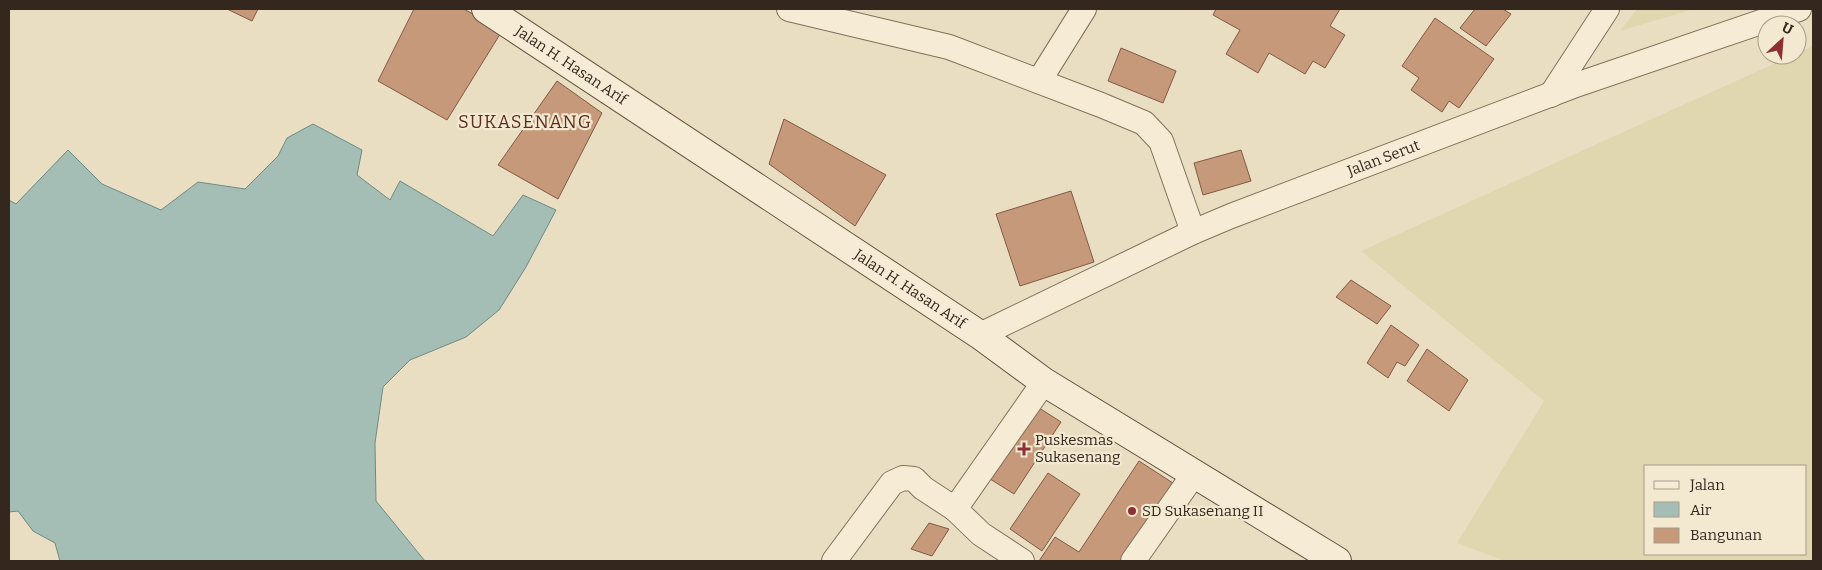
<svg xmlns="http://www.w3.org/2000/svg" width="1822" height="570" viewBox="0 0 1822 570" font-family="Bitter,serif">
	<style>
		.farmland { fill: #e0d7b0; fill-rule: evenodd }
		.water { fill: #a4beb6; stroke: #6c8b83 }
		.building { fill: #c6997b; stroke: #815a42 }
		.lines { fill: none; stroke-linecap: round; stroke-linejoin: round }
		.street-casing { stroke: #83705b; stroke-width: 26 }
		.secondary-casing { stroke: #65513e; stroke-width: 30 }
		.street { stroke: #f6ecd5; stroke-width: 24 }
		.secondary { stroke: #f6ecd5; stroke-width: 28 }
		.poi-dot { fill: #8e2f31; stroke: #f3e9d1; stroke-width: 2 }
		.labels { text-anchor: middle; stroke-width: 4.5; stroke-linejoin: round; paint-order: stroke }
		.street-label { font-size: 15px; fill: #34281e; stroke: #f3e9d1 }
		.poi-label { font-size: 15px; fill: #34281e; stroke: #f3e9d1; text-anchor: start }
		.quarter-label { font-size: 18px; letter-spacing: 1px; fill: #5e2c20; stroke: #f3e9d1 }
	</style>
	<rect width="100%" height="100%" fill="#eadec2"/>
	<path class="farmland" d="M1637,9h57l-74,22z
		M1813,46v515h-308l-48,-18 87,-142 -183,-150 432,-196h4v-2zM1646,466h160v88h-160z"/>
	<path class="water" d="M313,124l49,26 -5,25 33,25 10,-19 93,55 30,-41 33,15 -30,57 -27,43 -33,27 -56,23 -27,27 -8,56 1,58 49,60h-365l-5,-18 -22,-12 -15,-20 -9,1v-312l7,4 52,-54 34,34 59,26 37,-28 47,7 33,-33 9,-18z"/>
	<path class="building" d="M227,9h31l-6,12z
		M414,9h50l38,22 -55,89 -69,-39z
		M1216,9h124l-10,17 15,9 -20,33 -12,-7 -8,13 -36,-21 -11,20 -32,-19 14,-24 -27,-15z
		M1475,9h28l8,5 -25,32 -26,-18z
		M1435,18l59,41 -35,49 -10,-7 -7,11 -31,-22 8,-12 -17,-12z
		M1121,48l55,23 -13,32 -55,-22z
		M557,81l45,32 -44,86 -60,-34z
		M784,119l102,56 -31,51 -86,-62z
		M1241,150l10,31 -48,14 -9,-32z
		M1071,191l23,71 -74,24 -24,-72z
		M1351,280l40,26 -14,18 -41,-27z
		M1391,325l28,20 -14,21 -8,-4 -9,16 -21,-15z
		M1427,349l41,31 -19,31 -42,-30z
		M1033,404l28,18 -47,72 -27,-17z
		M1139,461l37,24 -53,76h-84l16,-24 24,15z
		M1048,473l32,21 -38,57 -32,-22z
		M929,523l20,6 -17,27 -21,-7z"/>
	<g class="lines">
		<g class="street-casing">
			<g id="street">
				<path d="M789,9l160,38 152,58 43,18 17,18 32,91"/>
				<path d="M1039,81l45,-72"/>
				<path d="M1551,95l56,-86"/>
				<path id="s1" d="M980,335l213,-103 38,-16 342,-130 226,-77"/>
				<path d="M955,509l26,25 41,27"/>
				<path d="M834,561l58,-78 11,-5 11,1 9,9 32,21 89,-127"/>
				<path d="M1133,561l61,-87"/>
			</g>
		</g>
		<g class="secondary-casing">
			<g id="secondary">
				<path id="s2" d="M486,9l494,326 64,47 293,179"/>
			</g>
		</g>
		<use href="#street" class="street"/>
		<use href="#secondary" class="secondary"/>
	</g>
	<g class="poi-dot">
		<path d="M1021.5 441.5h5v5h5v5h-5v5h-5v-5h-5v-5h5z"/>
		<circle cx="1132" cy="511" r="5"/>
	</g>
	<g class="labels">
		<g class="street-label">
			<text dy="5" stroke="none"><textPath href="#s2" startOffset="102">Jalan H. Hasan Arif</textPath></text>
			<text dy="5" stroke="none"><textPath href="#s1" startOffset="441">Jalan Serut</textPath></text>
			<text dy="5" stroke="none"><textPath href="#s2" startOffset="508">Jalan H. Hasan Arif</textPath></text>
		</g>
		<g class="poi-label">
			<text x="1035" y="445">Puskesmas<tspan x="1035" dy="17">Sukasenang</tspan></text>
			<text x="1142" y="516">SD Sukasenang II</text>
		</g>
		<g class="quarter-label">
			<text x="525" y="128">SUKASENANG</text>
		</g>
	</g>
	<rect width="1822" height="570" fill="none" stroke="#34281e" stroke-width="20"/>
	<rect x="1644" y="465" width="162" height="90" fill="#f3e9d1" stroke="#a79c89"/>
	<rect x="1654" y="481" width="25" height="8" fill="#f6ecd5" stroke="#a79c89"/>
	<text x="1690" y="490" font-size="15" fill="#34281e">Jalan</text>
	<rect x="1654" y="502" width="25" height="15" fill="#a4beb6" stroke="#a79c89"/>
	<text x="1690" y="515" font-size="15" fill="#34281e">Air</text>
	<rect x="1654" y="528" width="25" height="15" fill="#c6997b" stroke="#a79c89"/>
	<text x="1690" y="540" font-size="15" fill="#34281e">Bangunan</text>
	<g transform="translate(1782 40) rotate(26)"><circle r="24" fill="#f3e9d1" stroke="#a79c89"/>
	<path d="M0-4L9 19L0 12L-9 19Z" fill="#8e2f31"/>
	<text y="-8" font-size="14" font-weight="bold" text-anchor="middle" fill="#34281e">U</text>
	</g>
</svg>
